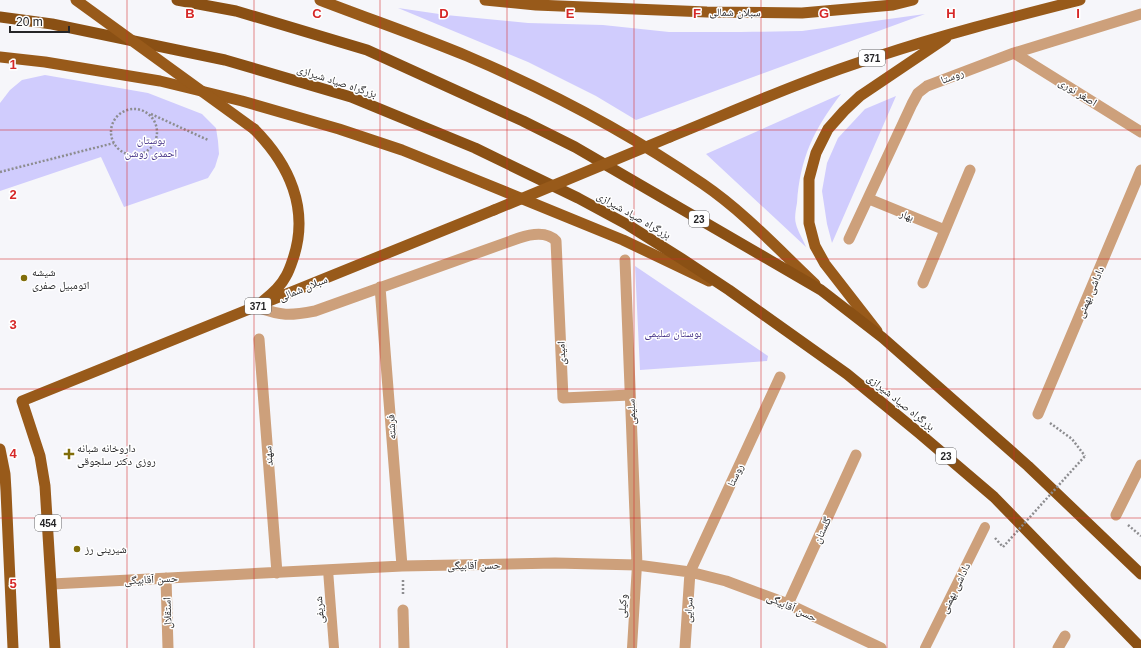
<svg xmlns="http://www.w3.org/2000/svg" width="1141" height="648" viewBox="0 0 1141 648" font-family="Helvetica,'Noto Naskh Arabic',sans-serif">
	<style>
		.green { fill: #d0ccfd }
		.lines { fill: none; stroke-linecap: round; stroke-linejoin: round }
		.path { stroke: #8d8d90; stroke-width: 2.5; stroke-dasharray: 2 2; stroke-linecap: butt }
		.service { stroke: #cda07b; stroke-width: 10 }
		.minor { stroke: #cda07b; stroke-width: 11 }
		.primary { stroke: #985a1a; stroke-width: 11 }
		.trunk { stroke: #8a5014; stroke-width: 11 }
		.path-bridge { stroke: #8d8d90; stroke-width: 2.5; stroke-dasharray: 2 2; stroke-linecap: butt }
		.primary-bridge { stroke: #985a1a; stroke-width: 11 }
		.grid { fill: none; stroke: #d62828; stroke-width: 1; stroke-opacity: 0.55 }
		.poi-dot { fill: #806d09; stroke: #fff; stroke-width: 1.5 }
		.labels { text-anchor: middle; stroke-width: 3; stroke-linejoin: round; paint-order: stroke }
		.shield { fill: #fff; stroke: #666668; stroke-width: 1 }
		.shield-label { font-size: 10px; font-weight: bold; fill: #252527 }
		.street-label { font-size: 11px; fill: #252527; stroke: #fff }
		.park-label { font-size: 11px; fill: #463488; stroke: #fff }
		.poi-label { font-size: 11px; fill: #252527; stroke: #fff; text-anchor: start }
		.grid-label { font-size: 13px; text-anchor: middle; font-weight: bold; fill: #d62828; stroke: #fff; stroke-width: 3; stroke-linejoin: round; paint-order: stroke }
	</style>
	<rect width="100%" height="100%" fill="#f6f6fa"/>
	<path class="green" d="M398,8l48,7 82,8 75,2 66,7h72l61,-1 123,-17 -289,106 -40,-24 -68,-34z
		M45,75l103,18 54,21 14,14 2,13 1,13 -4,13 -7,11 -84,29 -23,-50 -101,34v-88l10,-13 12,-10z
		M841,94c-27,35 -41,64 -44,109 -1,6 -3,15 -1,21 2,8 7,15 10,23l-100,-93z
		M896,96l-64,147 -5,-19 -5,-33 5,-28 11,-25 27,-29z
		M635,266l133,90 -1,5 -127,9z"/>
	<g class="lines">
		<path class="path" d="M111 132a23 23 0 1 1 46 0a23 23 0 1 1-46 0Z
			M151,114l57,26
			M0,172l114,-29
			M1050,423l22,16 13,17
			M1128,525l13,11
			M995,538l8,9
			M403,580v15"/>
		<path class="service" d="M328,570l6,78
			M632,648l5,-83
			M925,648l60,-121"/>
		<path class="minor" d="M1014,53l127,79
			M869,199l76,31
			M849,239l63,-135 6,-11 9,-7 87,-33 127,-39
			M625,260l12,305
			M923,283l47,-113
			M380,287l22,279
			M257,307c25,9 32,9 58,4l204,-73c12,-4 28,-7 37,3l7,157 67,-3
			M259,339l18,234
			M1038,414l103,-244
			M1116,515l25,-50
			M166,578l2,70
			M52,584l350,-18 153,-3 82,2 53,7 36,9 62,23 93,44
			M788,604l68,-149
			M403,610l1,38
			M685,648l5,-76 90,-195
			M1058,648l7,-12"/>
		<path class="primary" d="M320,0c49,19 99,36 147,56 82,35 162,77 236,128 41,28 76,66 112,100
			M485,0l51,5 171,7 95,1 91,-8 20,-5
			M0,57l45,5 115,19 82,20 97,28 63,21 62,25 159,65 86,41
			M254,129c35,35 56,80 39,130 -2,6 -4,12 -7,17 -5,10 -14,18 -23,25
			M670,137c69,-28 138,-59 209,-81 66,-22 134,-39 201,-56
			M877,331l-52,-67 -10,-18 -6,-23v-44l7,-26 12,-24 16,-18 16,-15 86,-58
			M0,449l5,25 1,17 7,157
			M55,648l-10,-162 -5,-30 -18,-55 472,-191"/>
		<path class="trunk" d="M177,0l59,11 131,39 156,71 52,26 246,143 62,48 145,128 113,108
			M0,17l52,7 173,36 126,37 124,51 103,50 50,27 54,34 47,31 118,84 72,59 75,64 147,151"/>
		<path class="path-bridge" d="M1003,547l82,-91"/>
		<path class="primary-bridge" d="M76,0l178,129
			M494,210l176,-73"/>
	</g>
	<path class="grid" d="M127,0v648M254,0v648M380,0v648M507,0v648M634,0v648M761,0v648M887,0v648M1014,0v648M0,130h1141M0,259h1141M0,389h1141M0,518h1141"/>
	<g class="poi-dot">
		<circle cx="24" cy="278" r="4"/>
		<path d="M67 448h4v4h4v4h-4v4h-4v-4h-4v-4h4z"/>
		<circle cx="77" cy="549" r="4"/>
	</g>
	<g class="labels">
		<g class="shield">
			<rect x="859" y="50" width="26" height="16" rx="3"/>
			<rect x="689" y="211" width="20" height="16" rx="3"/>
			<rect x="245" y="298" width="26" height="16" rx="3"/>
			<rect x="936" y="448" width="20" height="16" rx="3"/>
			<rect x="35" y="515" width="26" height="16" rx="3"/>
		</g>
		<g class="shield-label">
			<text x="872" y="62">371</text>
			<text x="699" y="223">23</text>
			<text x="258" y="310">371</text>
			<text x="946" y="460">23</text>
			<text x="48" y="527">454</text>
		</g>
		<g class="street-label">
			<text transform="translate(735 12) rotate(1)" y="4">سبلان شمالی</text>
			<text transform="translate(952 76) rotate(-21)" y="4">روستا</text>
			<text transform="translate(337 81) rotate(18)" y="4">بزرگراه صیاد شیرازی</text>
			<text transform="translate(1078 92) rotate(32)" y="4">اصغر نوری</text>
			<text transform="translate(634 215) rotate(30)" y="4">بزرگراه صیاد شیرازی</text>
			<text transform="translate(907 215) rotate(22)" y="4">بهار</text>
			<text transform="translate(303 288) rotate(-22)" y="4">سبلان شمالی</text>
			<text transform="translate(1090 292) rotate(-67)" y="4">داداشی بهمنی</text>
			<text transform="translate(561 353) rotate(-92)" y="4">امیدی</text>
			<text transform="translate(901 402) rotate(39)" y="4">بزرگراه صیاد شیرازی</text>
			<text transform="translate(631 412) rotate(-92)" y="4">سلیمی</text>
			<text transform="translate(391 427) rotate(-94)" y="4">فرشته</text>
			<text transform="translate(268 456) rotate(-94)" y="4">سهند</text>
			<text transform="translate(735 475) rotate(-65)" y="4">روستا</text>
			<text transform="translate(822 530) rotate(-65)" y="4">گلستان</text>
			<text transform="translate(474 565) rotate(-1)" y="4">حسن آقابیگی</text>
			<text transform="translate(151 579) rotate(-3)" y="4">حسن آقابیگی</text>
			<text transform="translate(955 588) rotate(-64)" y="4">داداشی بهمنی</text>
			<text transform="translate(622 606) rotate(-86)" y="4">وکیلی</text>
			<text transform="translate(792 607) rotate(24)" y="4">حسن آقابیگی</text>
			<text transform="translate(319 610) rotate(-94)" y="4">شریفی</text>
			<text transform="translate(688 610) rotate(-87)" y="4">سرایی</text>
			<text transform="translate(167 613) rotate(-92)" y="4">استقلال</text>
		</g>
		<g class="park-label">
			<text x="151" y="144">بوستان<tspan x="151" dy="13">احمدی روشن</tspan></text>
			<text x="673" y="337">بوستان سلیمی</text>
		</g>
		<g class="poi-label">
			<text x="32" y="276">شیشه<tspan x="32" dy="13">اتومبیل صفری</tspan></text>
			<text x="77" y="452">داروخانه شبانه<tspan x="77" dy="13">روزی دکتر سلجوقی</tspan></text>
			<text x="85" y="553">شیرینی رز</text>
		</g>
	</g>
	<g class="grid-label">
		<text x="190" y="18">B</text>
		<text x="317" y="18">C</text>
		<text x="444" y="18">D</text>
		<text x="570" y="18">E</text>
		<text x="697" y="18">F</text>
		<text x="824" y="18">G</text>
		<text x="951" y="18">H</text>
		<text x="1078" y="18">I</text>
		<text x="13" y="69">1</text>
		<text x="13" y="199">2</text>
		<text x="13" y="329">3</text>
		<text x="13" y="458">4</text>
		<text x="13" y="588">5</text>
	</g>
	<path d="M10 26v6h59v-6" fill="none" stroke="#252527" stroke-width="2"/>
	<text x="16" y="26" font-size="12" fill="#252527" stroke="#ffffff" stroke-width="3" paint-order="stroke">20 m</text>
</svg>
